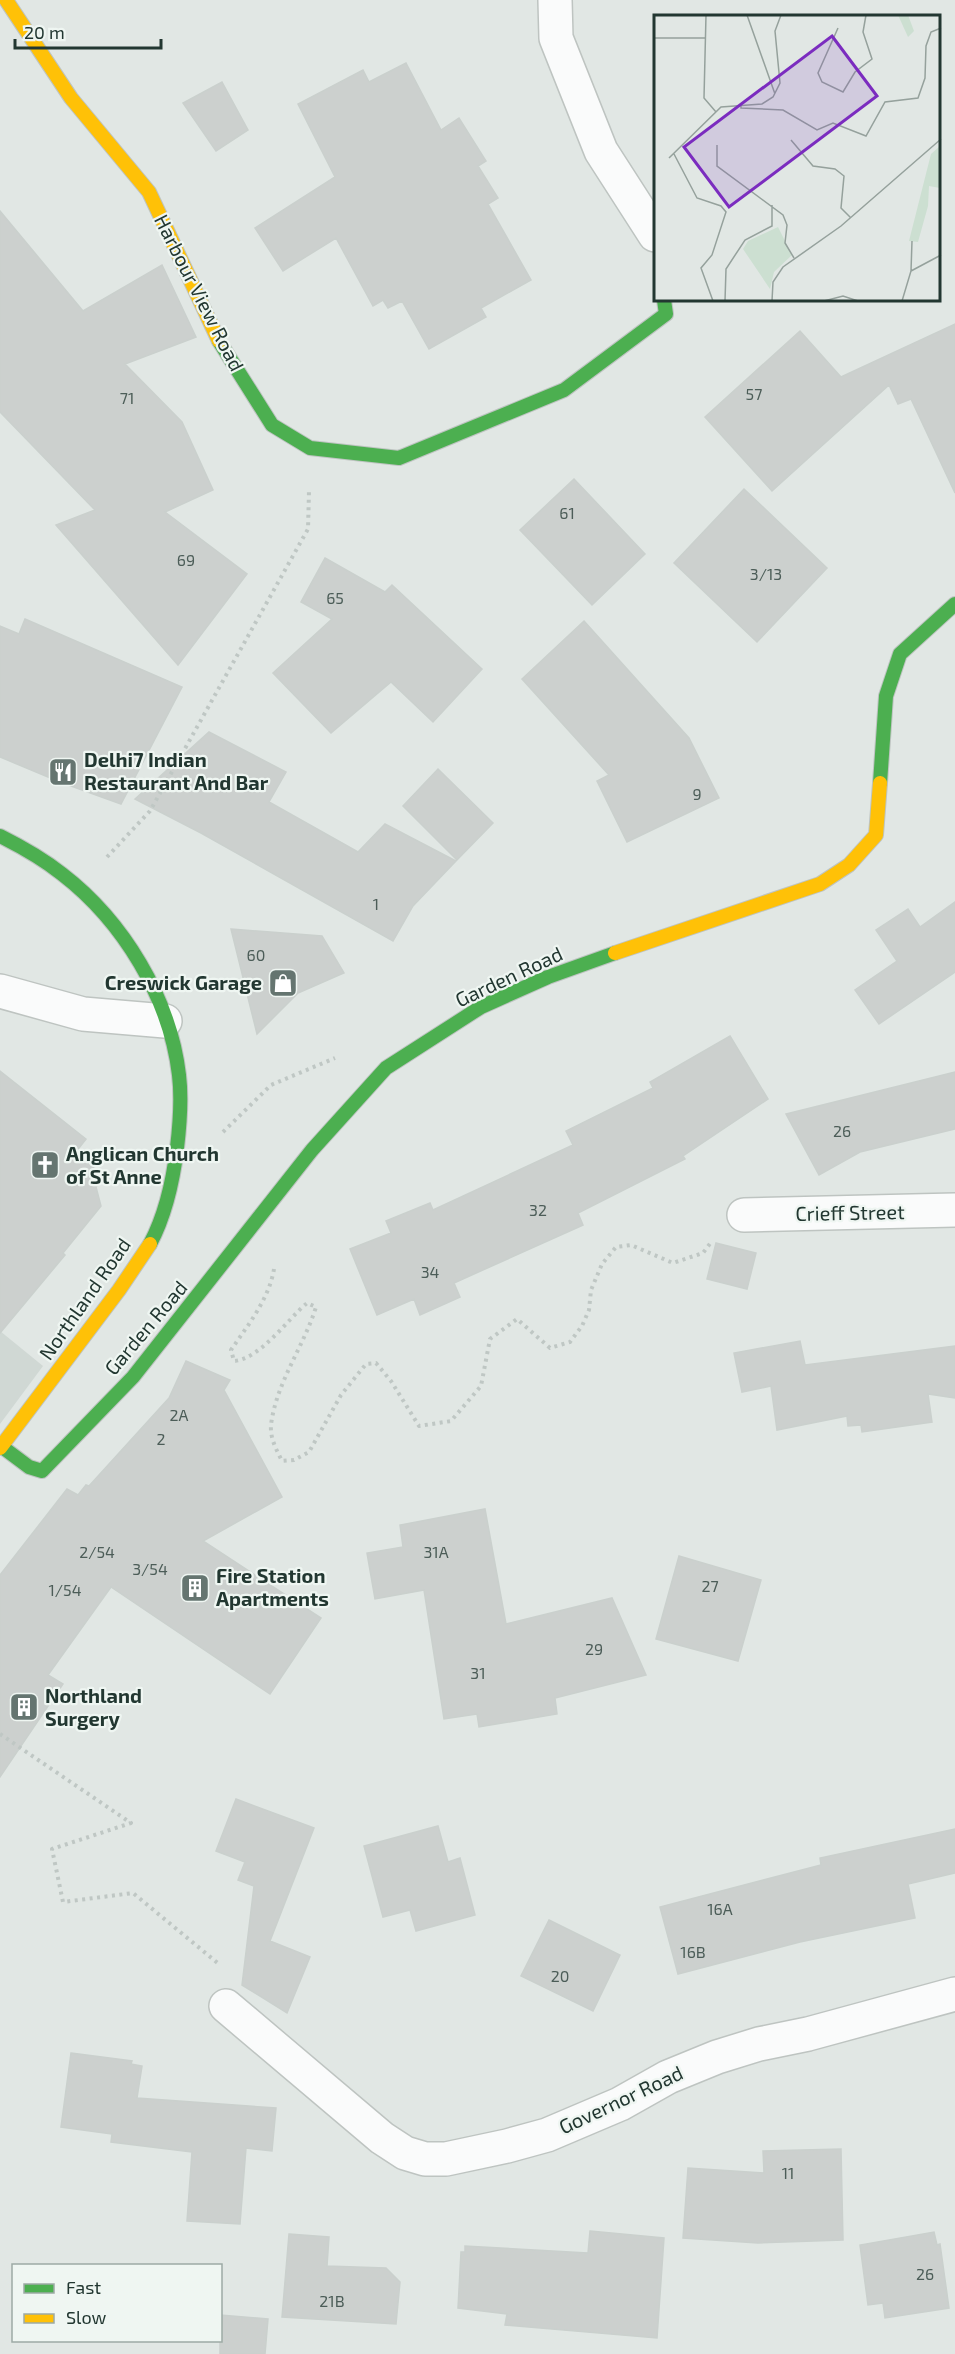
<svg xmlns="http://www.w3.org/2000/svg" width="955" height="2354" viewBox="0 0 955 2354" font-family="'Exo 2',sans-serif">
	<style>
		.built { fill: #d0d8d4 }
		.building { fill: #ccd0ce; stroke: #cad0cd; stroke-width: 1.5 }
		.lines { fill: none; stroke-linecap: round; stroke-linejoin: round }
		.street-casing { stroke: #bec4c1; stroke-width: 36 }
		.fast-casing { stroke: #bec4c1; stroke-width: 16 }
		.slow-casing { stroke: #bec4c1; stroke-width: 16 }
		.path { stroke: #bfc7c4; stroke-width: 4; stroke-dasharray: 3 4.5; stroke-linecap: butt }
		.street { stroke: #fafbfb; stroke-width: 33 }
		.fast { stroke: #4caf50; stroke-width: 14 }
		.slow { stroke: #ffc107; stroke-width: 14 }
		.labels { text-anchor: middle; stroke-width: 4.5; stroke-linejoin: round; paint-order: stroke }
		.number-label { font-size: 16px; fill: #4c5d58 }
		.street-label { font-size: 20px; fill: #223731; stroke: #eff6f2 }
		.poi-label { font-size: 20px; font-weight: bold; fill: #223731; stroke: #eff6f2; text-anchor: start }
		.inset-road { fill: none; stroke: #95a19c; stroke-width: 1.5 }
		.view { fill: #7b2cbf; fill-opacity: 0.15; stroke: #7b2cbf; stroke-width: 3 }
		.inset-edge { fill: none; stroke: #223731; stroke-width: 3 }
	</style>
	<rect width="100%" height="100%" fill="#e1e7e4"/>
	<path class="built" d="M0,1331l43,35 -43,58z"/>
	<path class="building" d="M406,63l35,67 18,-12 27,43 -8,5 20,32 -10,6 43,76 -50,28 5,9 -57,32 -27,-48 -14,7 -5,-8 -10,6 -37,-68 -53,33 -28,-43 80,-51 -37,-73 65,-34 6,12z
		M222,82l26,48 -32,21 -33,-48z
		M0,211l83,100 79,-46 34,72 -71,27 57,58 31,68 -48,22 82,62 -69,91 -122,-140 39,-15 -95,-98z
		M955,324v169l-44,-94 -13,5 -9,-19 -117,106 -67,-74 95,-86 41,46z
		M574,479l71,75 -53,51 -72,-75z
		M744,489l83,79 -70,74 -83,-79z
		M325,558l60,34 7,-7 90,84 -49,53 -42,-40 -60,51 -58,-60 59,-54 -31,-17z
		M25,619l157,68 -61,117 -61,-22 -60,-25v-131l19,8z
		M584,621l105,117 30,60 -92,44 -30,-61 12,-6 -87,-96z
		M209,732l77,40 -17,30 89,50 27,-28 71,37 -43,45 -20,35 -192,-108 -66,-34z
		M438,769l55,54 -36,37 -54,-54z
		M955,902v70l-76,52 -24,-34 42,-29 -21,-31 32,-21 12,18z
		M231,929l91,7 22,37 -46,20 -41,41z
		M730,1036l38,63 -85,57 2,3 -107,54 5,12 -129,58 6,14 -40,18 -6,-16 -37,16 -27,-66 41,-16 -5,-12 44,-18 3,7 140,-65 -7,-14 87,-43 -3,-6z
		M0,1071l86,68 -11,14 29,23 -8,11 5,19 -38,47 2,2 -65,78z
		M955,1072v57l-95,23 -41,23 -33,-61z
		M716,1243l40,10 -9,36 -40,-10z
		M800,1341l5,24 150,-19v52l-27,-4 4,28 -70,10 -1,-7 -13,1 -1,-10 -70,14 -6,-44 -29,6 -8,-39z
		M186,1361l44,19 -6,10 58,107 -79,44 118,77 -51,76 -159,-107 -63,88 15,9 -63,93v-202l67,-86 11,6 8,-10 3,1 80,-88z
		M485,1509l21,115 106,-26 34,77 -91,23 2,16 -78,13 -2,-13 -33,5 -20,-129 -49,9 -8,-46 36,-6 -3,-22z
		M679,1556l82,24 -23,81 -82,-22z
		M236,1799l78,29 -44,113 40,16 -23,56 -45,-28 12,-99 -16,-6 7,-18 -29,-11z
		M438,1826l10,36 12,-4 15,57 -59,16 -6,-21 -27,7 -19,-71z
		M955,1829v44l-47,11 7,34 -115,24 -122,32 -18,-67 161,-42 -1,-7z
		M549,1920l71,35 -27,56 -72,-35z
		M71,2053l61,8 -1,3 11,2 -5,32 139,10 -4,43 -26,-3 -6,76 -53,-3 5,-69 -81,-10 1,-8 -51,-7z
		M841,2149l2,91 -85,3 -75,-5 5,-70 76,5 -1,-22z
		M590,2231l74,7 -7,100 -152,-13 2,-11 -49,-6 3,-56h4v-6l123,7z
		M934,2232l3,13 3,-1 9,64 -64,10 -2,-15 -15,2 -8,-60z
		M289,2234l40,3 -2,29 59,2 14,14 -4,42 -114,-7z
		M220,2315l48,4 -3,35h-45z"/>
	<g class="lines">
		<g class="street-casing">
			<path id="street" d="M555,0l1,38 45,113 54,84
				M0,991l83,23 82,7
				M744,1215l211,-5
				M226,2006l156,132 23,15 20,6h21l61,-13 40,-11 73,-31 48,-27 49,-20 42,-13 49,-10 147,-40"/>
		</g>
		<g class="fast-casing">
			<path id="fast" d="M219,341l53,84 38,23 89,10 165,-68 102,-76 -2,-14
				M880,783l6,-87 14,-42 55,-50
				M0,836c22,11 43,23 62,38 61,47 108,124 117,201 3,24 1,48 -2,73 -4,33 -11,66 -27,96
				M1,1446l28,21 13,4 91,-94 179,-227 74,-82 95,-61 67,-30 67,-24"/>
		</g>
		<g class="slow-casing">
			<path id="slow" d="M6,0l65,98 78,94 70,149
				M615,953l205,-69 29,-19 27,-30 4,-52
				M0,1448l119,-158 31,-46"/>
		</g>
		<path class="path" d="M107,857l43,-46 158,-282 1,-38
			M223,1132l48,-47 64,-27
			M274,1269c-5,30 -26,56 -43,81l3,11c26,-2 53,-41 73,-58l9,4c-12,39 -40,76 -45,118 -1,13 5,24 11,36l12,-1 15,-8 32,-57 25,-31 10,-1 15,18 28,45 32,-5 30,-35 9,-47 27,-20 33,29 20,-6 12,-16 7,-16 2,-20 11,-26 14,-17 15,-2 42,18 30,-10 9,-12
			M0,1734l131,89 -79,26 11,53 70,-9 87,72"/>
		<use href="#street" class="street"/>
		<use href="#fast" class="fast"/>
		<use href="#slow" class="slow"/>
	</g>
	<defs>
		<g id="restaurant-square" transform="scale(1.5)"><rect x="-9" y="-9" width="18" height="18" rx="4" fill="#657570" stroke="#eff6f2"/><path d="M-5-6h1v4h1v-4h1v4h1v-4h1v5L-1.5 .5V6h-2V.5L-5-1ZM5-6V6H3V1.5H1.5Q1.5-4 5-6Z" fill="#fff"/></g>
		<g id="shop-square" transform="scale(1.5)"><rect x="-9" y="-9" width="18" height="18" rx="4" fill="#657570" stroke="#eff6f2"/><path d="M-5-2.5h2.3a2.7 3.5 0 0 1 5.4 0H5L5.5 6h-11ZM-1.5-2.5h3a1.5 2.3 0 0 0-3 0Z" fill="#fff"/></g>
		<g id="church-square" transform="scale(1.5)"><rect x="-9" y="-9" width="18" height="18" rx="4" fill="#657570" stroke="#eff6f2"/><path d="M-1.2-6h2.4v3.5h3.3v2.4h-3.3V6h-2.4V-.1h-3.3v-2.4h3.3Z" fill="#fff"/></g>
		<g id="building-square" transform="scale(1.5)"><rect x="-9" y="-9" width="18" height="18" rx="4" fill="#657570" stroke="#eff6f2"/><path d="M-4-6H4V6H1V3H-1V6H-4ZM-2.5-4.3h1.7v1.8h-1.7ZM.8-4.3h1.7v1.8H.8ZM-2.5-1h1.7V.8h-1.7ZM.8-1h1.7V.8H.8Z" fill="#fff"/></g>
	</defs>
	<g fill-rule="evenodd">
		<use href="#restaurant-square" x="63" y="772"/>
		<use href="#shop-square" x="283" y="983"/>
		<use href="#church-square" x="45" y="1165"/>
		<use href="#building-square" x="195" y="1588"/>
		<use href="#building-square" x="24" y="1707"/>
	</g>
	<g class="labels">
		<g class="number-label">
			<text x="754" y="400">57</text>
			<text x="127" y="404">71</text>
			<text x="567" y="519">61</text>
			<text x="186" y="566">69</text>
			<text x="766" y="580">3/13</text>
			<text x="335" y="604">65</text>
			<text x="697" y="800">9</text>
			<text x="376" y="910">1</text>
			<text x="256" y="961">60</text>
			<text x="842" y="1137">26</text>
			<text x="538" y="1216">32</text>
			<text x="430" y="1278">34</text>
			<text x="179" y="1421">2A</text>
			<text x="161" y="1445">2</text>
			<text x="97" y="1558">2/54</text>
			<text x="436" y="1558">31A</text>
			<text x="150" y="1575">3/54</text>
			<text x="710" y="1592">27</text>
			<text x="65" y="1596">1/54</text>
			<text x="594" y="1655">29</text>
			<text x="478" y="1679">31</text>
			<text x="720" y="1915">16A</text>
			<text x="693" y="1958">16B</text>
			<text x="560" y="1982">20</text>
			<text x="788" y="2179">11</text>
			<text x="925" y="2280">26</text>
			<text x="332" y="2307">21B</text>
		</g>
		<g class="street-label">
			<text transform="translate(199 293) rotate(63)" y="7">Harbour View Road</text>
			<text transform="translate(509 977) rotate(-25)" y="7">Garden Road</text>
			<text transform="translate(850 1213) rotate(-1)" y="7">Crieff Street</text>
			<text transform="translate(85 1299) rotate(-55)" y="7">Northland Road</text>
			<text transform="translate(146 1328) rotate(-50)" y="7">Garden Road</text>
			<text transform="translate(621 2100) rotate(-25)" y="7">Governor Road</text>
		</g>
		<g class="poi-label">
			<text x="84" y="767">Delhi7 Indian<tspan x="84" dy="23">Restaurant And Bar</tspan></text>
			<text x="262" y="990" text-anchor="end">Creswick Garage</text>
			<text x="66" y="1161">Anglican Church<tspan x="66" dy="23">of St Anne</tspan></text>
			<text x="216" y="1583">Fire Station<tspan x="216" dy="23">Apartments</tspan></text>
			<text x="45" y="1703">Northland<tspan x="45" dy="23">Surgery</tspan></text>
		</g>
	</g>
	<g transform="translate(654 15)">
		<rect width="286" height="286" fill="#e1e7e4"/>
		<path d="M244,0h10l6,16 -6,6zM286,131v42l-11,-2 -1,20 -10,36 -9,-1 22,-87zM124,212l14,28 -18,17 -4,17 -27,-40 5,-8z" fill="#ccdfd1"/>
		<path class="inset-road" d="M52,0l-2,83 12,14M93,0l28,79M184,13l-20,45 4,9 21,10 12,-20 17,-13 -9,-27 3,-17M0,23h52M87,89v4l42,2 34,20 16,-7 33,13 19,-34 33,-4 7,-20 1,-32 5,-14 10,-4M137,125l22,26 22,3 9,7 -3,32 10,10M63,130v21l66,49 4,10 -2,18 9,15M20,139l23,44 24,8 5,6 -14,43 -11,13 12,33M15,143l52,-51 41,-3 11,-7 7,-14 -5,-52 6,-16M257,256l30,-16M71,286l1,-32 19,-29 27,-14v-21M118,286l1,-19 10,-15 58,-41 100,-87M170,286l19,-5 15,5M248,286l9,-30 1,-30"/>
		<path class="view" d="M178,21l45,60 -148,111 -45,-60z"/>
		<rect width="286" height="286" class="inset-edge"/>
	</g>
	<rect x="12" y="2264" width="210" height="78" fill="#eff6f2" stroke="#9daaa5" stroke-width="1.5"/>
	<rect x="24" y="2284" width="30" height="9" fill="#4caf50" stroke="#9daaa5" stroke-width="1.5"/>
	<text x="66" y="2294" font-size="18" fill="#223731">Fast</text>
	<rect x="24" y="2314" width="30" height="9" fill="#ffc107" stroke="#9daaa5" stroke-width="1.5"/>
	<text x="66" y="2324" font-size="18" fill="#223731">Slow</text>
	<path d="M15 39v9h146v-9" fill="none" stroke="#223731" stroke-width="3"/>
	<text x="24" y="39" font-size="18" fill="#223731" stroke="#eff6f2" stroke-width="4.5" paint-order="stroke">20 m</text>
</svg>
